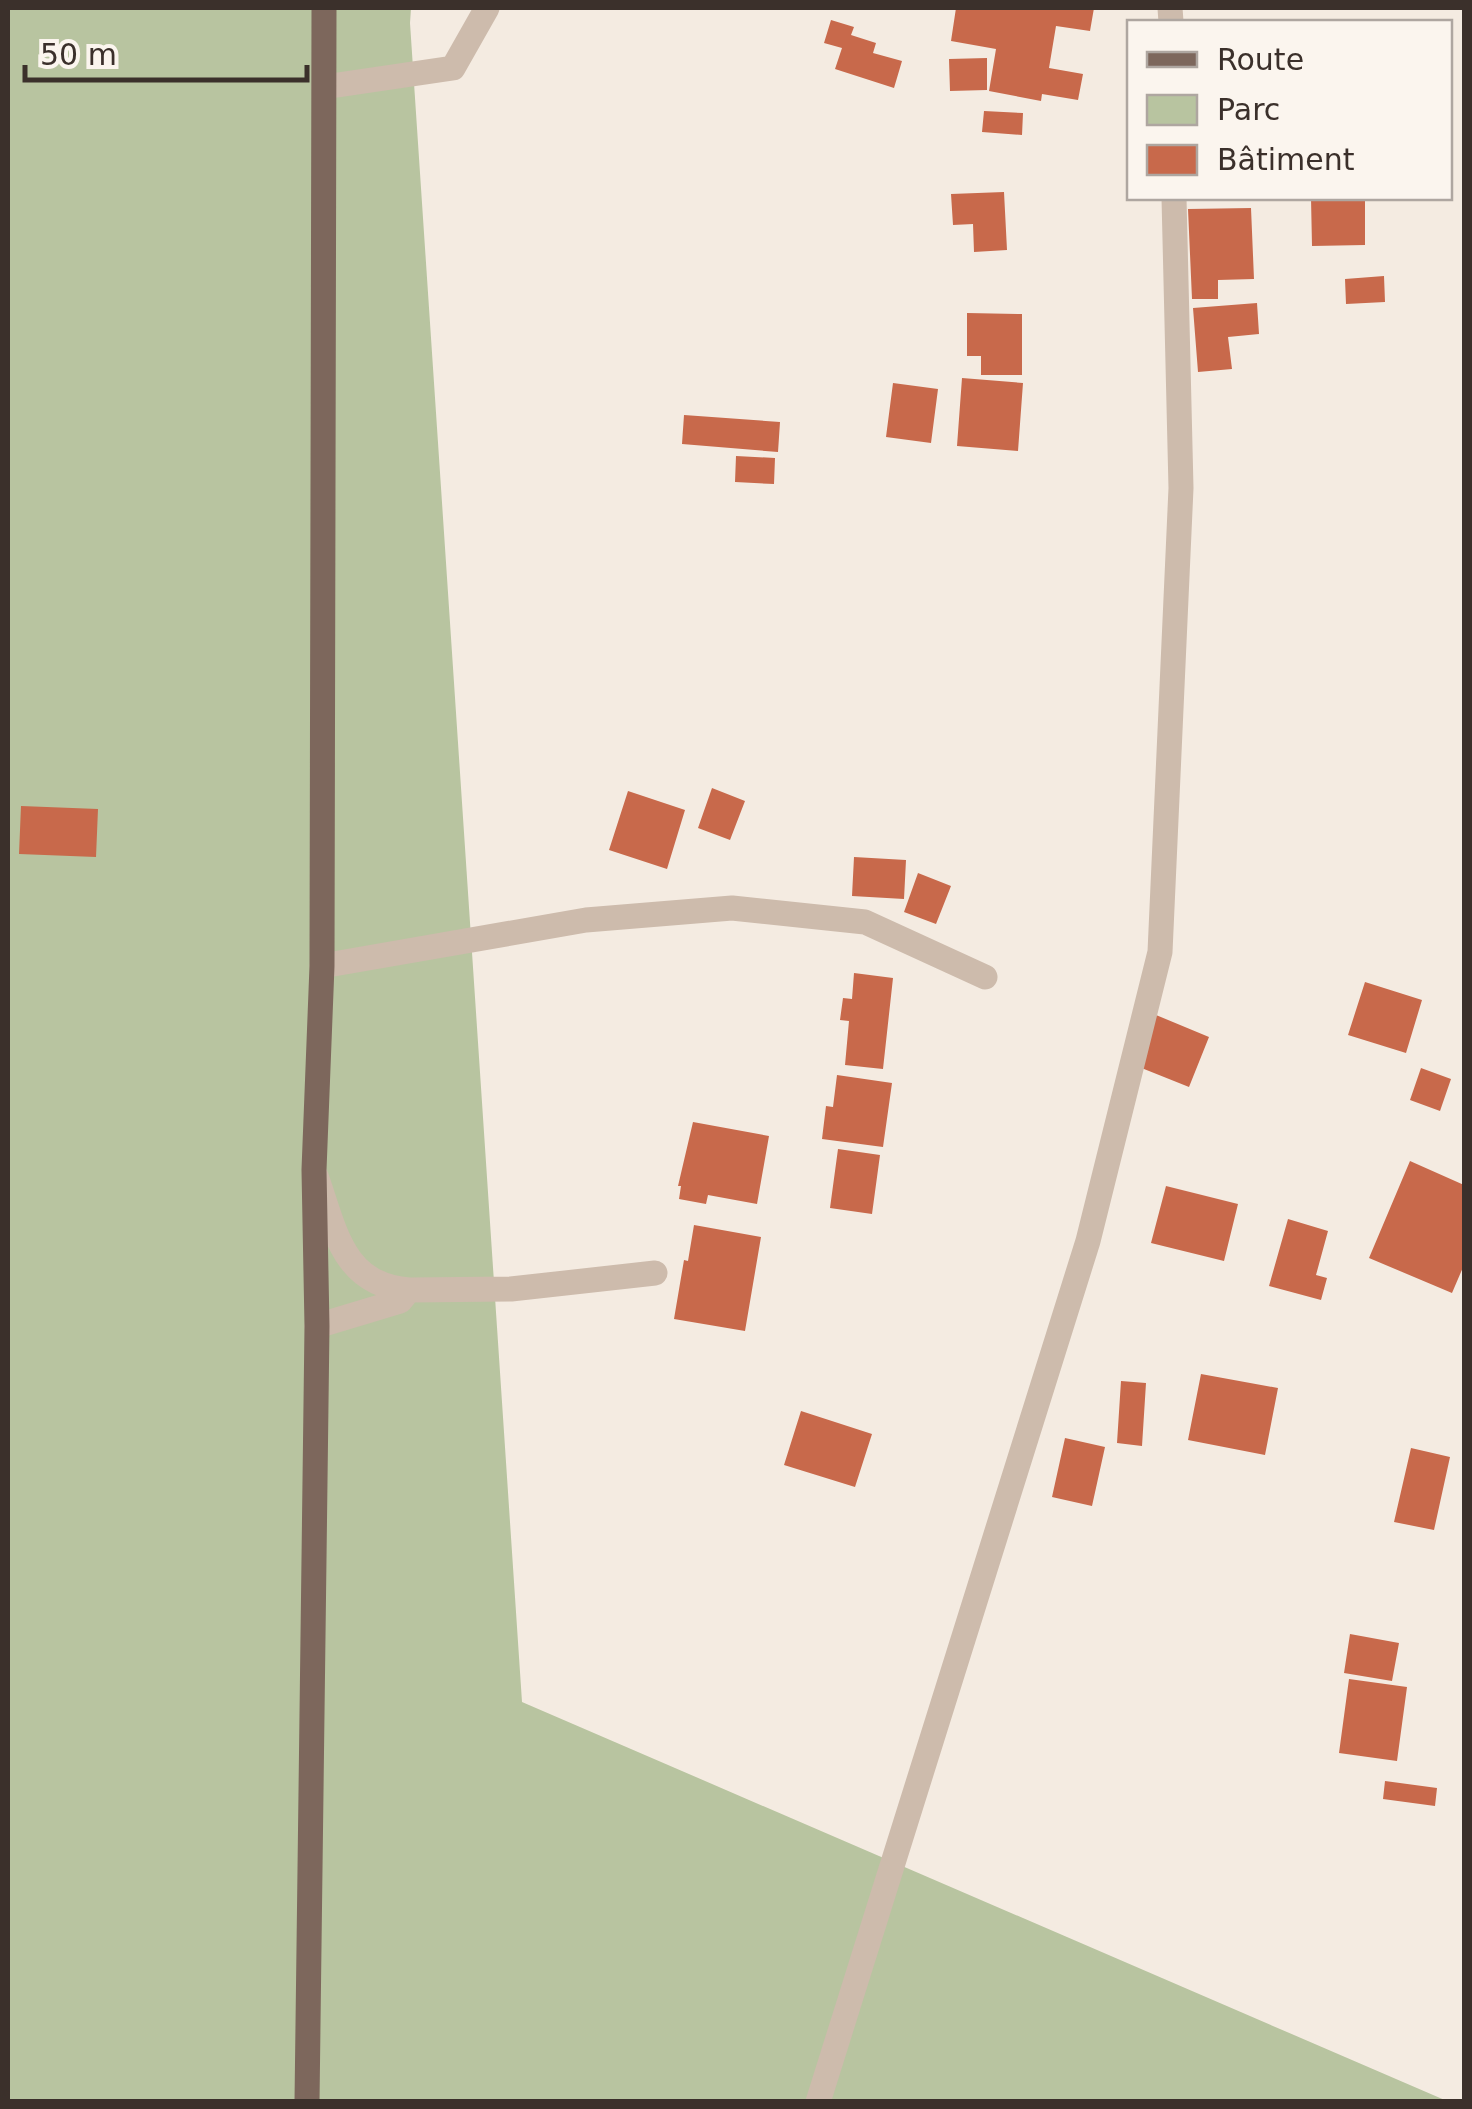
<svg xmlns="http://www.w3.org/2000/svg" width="1472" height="2109" viewBox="0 0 1472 2109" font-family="'DejaVu Sans',sans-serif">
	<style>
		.green { fill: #b8c4a0 }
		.building { fill: #c8694b }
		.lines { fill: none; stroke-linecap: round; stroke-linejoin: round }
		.minor { stroke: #cdbbac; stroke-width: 25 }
		.primary { stroke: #7d675c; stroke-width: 25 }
	</style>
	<rect width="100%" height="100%" fill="#f4ebe1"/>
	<path class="green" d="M8,8h403l-1,15 112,1679 925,399 -1439,1z"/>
	<path class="building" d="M956,8h138l-4,23 -34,-5 -7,42 34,6 -5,26 -36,-6 -1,7 -52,-10 7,-42 -45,-8z
		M831,20l23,7 -3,8 25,8 -3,10 29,8 -8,27 -59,-19 7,-21 -18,-5z
		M987,58v32l-37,1 -1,-32z
		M984,111l39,2 -1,22 -40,-3z
		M1004,192l3,58 -33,2 -1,-28 -20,1 -2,-31z
		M1311,198h54v47l-53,1z
		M1251,208l3,71 -36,1v19h-26l-4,-90z
		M1384,276l1,26 -39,2 -1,-25z
		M1257,303l2,31 -31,3 4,32 -34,3 -5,-64z
		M967,313l55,1v61h-41v-19h-14z
		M962,378l61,5 -5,68 -61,-5z
		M893,383l45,6 -7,54 -45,-6z
		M684,415l96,7 -2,30 -96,-8z
		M736,456l39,2 -1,26 -39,-2z
		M712,788l33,13 -15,39 -32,-12z
		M628,791l57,19 -18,59 -58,-19z
		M21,806l77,3 -2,48 -77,-3z
		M854,857l52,3 -2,39 -52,-3z
		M918,873l33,13 -15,38 -32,-12z
		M854,973l39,5 -10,91 -38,-4 4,-44 -9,-1 3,-22 9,1z
		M1365,982l57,18 -16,53 -58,-18z
		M1144,1010l65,27 -20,50 -65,-26z
		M1421,1068l30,11 -11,32 -30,-11z
		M837,1075l55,8 -9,64 -61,-8 4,-33 7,1z
		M693,1122l76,14 -12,68 -49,-9 -2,9 -27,-5 2,-13h-3z
		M838,1149l42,6 -8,59 -42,-6z
		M1410,1161l54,24v80l-12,28 -83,-35z
		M1166,1186l72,18 -14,57 -73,-18z
		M1288,1219l40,12 -12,44 11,3 -6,22 -52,-14z
		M694,1225l67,12 -16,94 -71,-12 10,-59 4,1z
		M1201,1374l77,14 -13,67 -77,-15z
		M1121,1381l25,2 -4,63 -25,-3z
		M801,1411l71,23 -17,53 -71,-22z
		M1065,1438l40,9 -13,59 -40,-9z
		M1411,1448l39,9 -16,73 -40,-8z
		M1350,1634l49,9 -7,38 -48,-8z
		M1349,1679l58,8 -10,74 -58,-8z
		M1385,1781l52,7 -2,18 -52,-7z"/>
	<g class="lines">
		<path class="minor" d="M1170,8l1,14
			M324,87l129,-19 34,-60
			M322,966l264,-46 146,-12 133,14 120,55
			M316,1176c19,53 26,109 93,114
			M317,1326l83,-25 9,-11 102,-1 144,-16
			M818,2102l270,-861 72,-289 21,-464 -7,-290"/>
		<path class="primary" d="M307,2102l10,-776 -3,-156 8,-204 2,-958"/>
	</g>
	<rect width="1472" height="2109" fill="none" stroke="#3b302b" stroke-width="20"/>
	<rect x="1127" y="20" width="325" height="180" fill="#fbf5ee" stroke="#aea6a0" stroke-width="2.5"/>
	<rect x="1147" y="52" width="50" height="15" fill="#7d675c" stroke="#aea6a0" stroke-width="2.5"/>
	<text x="1217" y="70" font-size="30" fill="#3b302b">Route</text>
	<rect x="1147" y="95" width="50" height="30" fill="#b8c4a0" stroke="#aea6a0" stroke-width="2.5"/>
	<text x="1217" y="120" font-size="30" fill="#3b302b">Parc</text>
	<rect x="1147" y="145" width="50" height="30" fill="#c8694b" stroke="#aea6a0" stroke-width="2.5"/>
	<text x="1217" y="170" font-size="30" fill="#3b302b">Bâtiment</text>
	<path d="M25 65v15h282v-15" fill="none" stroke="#3b302b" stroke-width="5"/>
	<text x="40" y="65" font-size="30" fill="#3b302b" stroke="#fbf5ee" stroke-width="8" paint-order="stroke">50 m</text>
</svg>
